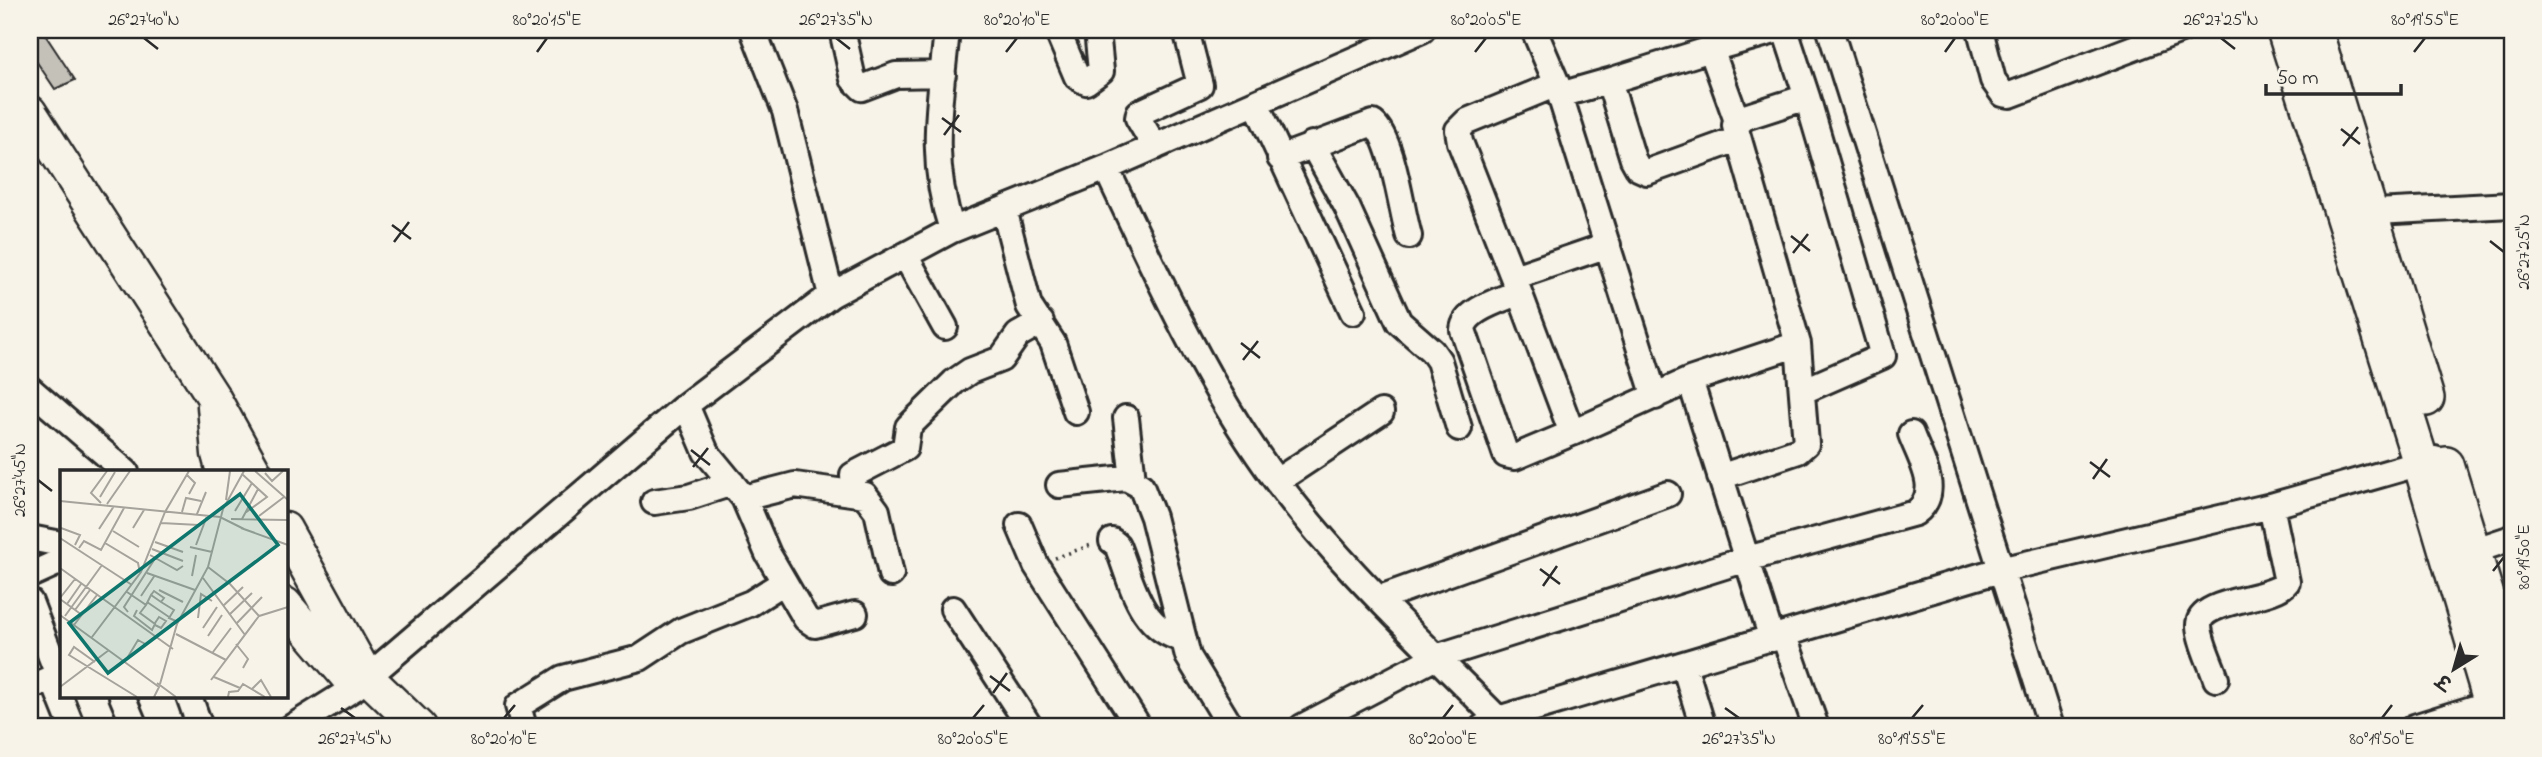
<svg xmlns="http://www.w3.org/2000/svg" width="2542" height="757" viewBox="0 0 2542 757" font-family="'Indie Flower','Playpen Sans Deva',sans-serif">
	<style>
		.building { fill: #c4c1b9; stroke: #2b2b2b; stroke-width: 2 }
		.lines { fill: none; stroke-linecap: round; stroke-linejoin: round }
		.minor-casing { stroke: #2b2b2b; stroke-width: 30 }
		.major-casing { stroke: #2b2b2b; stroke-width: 37 }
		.highway-casing { stroke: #2b2b2b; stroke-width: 40 }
		.path { stroke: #2b2b2b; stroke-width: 3.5; stroke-dasharray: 2 5; stroke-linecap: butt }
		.minor { stroke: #f7f3e8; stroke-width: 24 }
		.major { stroke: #f7f3e8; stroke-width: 32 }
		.highway { stroke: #f7f3e8; stroke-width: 35 }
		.ticks { fill: none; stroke: #2b2b2b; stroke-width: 2.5 }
		.inset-road { fill: none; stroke: #a5a39c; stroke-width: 2 }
		.view { fill: #0f766e; fill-opacity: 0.15; stroke: #0f766e; stroke-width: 3.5 }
		.inset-edge { fill: none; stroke: #2b2b2b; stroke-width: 3.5 }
		.neatline { fill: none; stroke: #2b2b2b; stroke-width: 2.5 }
		.ticks-label { font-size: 18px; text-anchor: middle; fill: #2b2b2b }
	</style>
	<rect width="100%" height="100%" fill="#f7f3e8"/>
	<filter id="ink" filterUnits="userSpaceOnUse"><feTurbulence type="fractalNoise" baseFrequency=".0143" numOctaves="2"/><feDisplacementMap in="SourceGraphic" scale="14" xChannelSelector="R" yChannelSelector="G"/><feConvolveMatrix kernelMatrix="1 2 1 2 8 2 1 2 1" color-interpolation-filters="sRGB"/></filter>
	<g filter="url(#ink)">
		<path class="building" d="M30,30h12l33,50 -20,9 -25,-37z"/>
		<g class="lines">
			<g class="minor-casing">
				<path id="minor" d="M753,30l32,81 46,184
					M842,30l11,49 9,9 34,-13 47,-1
					M947,30c-7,73 -19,128 5,200
					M1057,30l20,47 9,5 15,-11 -4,-41
					M1785,30l22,67
					M1830,30l221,697
					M1980,30l13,50 10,14 7,1 171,-65
					M1711,49l67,-19
					M1557,84l3,11 49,-14
					M1560,95l95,302
					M1256,103l97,209
					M1737,121l-26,-72 -102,32 24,78 5,9 9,4 91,-33
					M1312,144l35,63 52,115 33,29 7,10 20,67
					M1155,147l-17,-29 1,-5 61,-28 -14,-55
					M1280,158l93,-35c20,16 28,86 36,113
					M1106,168c48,101 96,209 161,300 66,92 152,171 231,251
					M1004,209l25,97 24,37 23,69
					M2356,213l156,-8
					M905,255l40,72
					M1514,277l94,-32
					M1519,292l-59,-150 -2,-12 9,-9 90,-37 -23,-54
					M30,389l96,83
					M686,405l20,47 38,46 24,56 38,65 9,6 40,-11
					M1126,418l7,62
					M1572,433l-57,24 -9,-2 -43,-125c2,-21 39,-30 56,-38l53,141 118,-53
					M1720,477l78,-26 8,-7 -8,-100
					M1277,481l104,-69
					M1059,485l67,-7 15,8 12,31 35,139 43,71
					M854,492l-1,-17 52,-27 3,-21 46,-45 16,-11 31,-12 17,-24 23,-13
					M744,498l51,-13 70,10 12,16 14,63
					M654,502l35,-5 43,-14
					M1019,525l17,40 103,162
					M30,538l31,6
					M1112,541l5,4c15,37 22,84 66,94
					M2473,551l39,-13
					M30,575l31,-14
					M1380,598l288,-104
					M30,602l28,73
					M953,609l77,118
					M1784,636l32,91
					M1772,639l-82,-259 108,-36 -63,-218 10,-9 62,-20 76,259 -80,35
					M1684,665l19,62
					M52,677l20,50
					M2216,679c-5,-16 -16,-36 -17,-53 -1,-28 74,-25 88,-44l-16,-76
					M30,687l31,-13
					M122,696l13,31
					M189,696l11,31
					M292,727l64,-40 330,-282 145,-110 121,-65 154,-62 316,-138
					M524,727l-6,-21 45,-28 77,-20 41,-27 70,-28 33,-21
					M1302,727l134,-70 311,-98 168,-46c28,-20 6,-52 -4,-79
					M1483,727l15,-8 502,-149 271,-64 164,-47
					M2414,727l93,-29"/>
			</g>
			<g class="major-casing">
				<path id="major" d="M30,112l184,286 41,74
					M214,406l4,48 5,18
					M285,529l82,148 52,50
					M285,604l64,75"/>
			</g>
			<g class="highway-casing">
				<path id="highway" d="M2285,30l136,433 78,264
					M2314,30l112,368
					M2446,465l66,215"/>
			</g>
			<path class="path" d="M1055,558l39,-14"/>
			<use href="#minor" class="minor"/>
			<use href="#major" class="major"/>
			<use href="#highway" class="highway"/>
		</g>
	</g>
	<path class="ticks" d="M144,38l14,11M836,38l14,11M2221,38l14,11M537,52l10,-14M1006,52l11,-14M1475,52l11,-14M1945,52l10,-14M2414,52l11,-14M942,118l19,14M2341,129l19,15M944,135l15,-20M2343,146l15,-19M392,225l19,14M1791,236l19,15M2490,241l14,11M394,242l15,-20M1793,253l15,-19M1241,343l19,15M1243,360l15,-19M691,450l19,15M2090,462l20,15M693,467l15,-19M2093,479l14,-20M38,480l14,11M1540,569l20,15M2493,571l11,-14M1543,586l14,-20M990,676l20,15M993,693l14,-20M341,708l14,10M1725,708l14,10M504,718l11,-13M973,718l11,-13M1443,718l10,-13M1912,718l11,-13M2382,718l10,-13"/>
	<g transform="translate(60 470)">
		<rect width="228" height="228" fill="#f7f3e8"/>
		<path class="inset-road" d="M195,1l33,29M205,3l7,8 11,-10M182,4l25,23 -22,16M127,5l8,8 -6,11M40,27l15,-25M166,30l4,-29M0,31l160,16 24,12M41,33l-10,-10 16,-22M47,34l23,-33M175,41l17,-28M122,42l4,-14 15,3M137,44l9,-22M199,46l25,-19M171,49l57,1M182,49l16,-30M101,53l38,2M1,58l19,7 -5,10M73,58l11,-18M181,58l47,17M39,59l15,-23M53,61l26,16M0,68l72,47M95,72l28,10M45,73l33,20 2,10M136,75l11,-29M130,77l22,5M19,78l5,-7 17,9 23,-42M92,79l31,12M90,85l27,15 6,-4M148,97l22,17 29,32 29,-9M0,98l113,81M87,103l48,17M132,106l4,-21M143,108l42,57M99,120l24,12M67,122l19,13 -6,8 15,11 -3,6 -18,-14 3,-6M81,126l14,-21M0,128l15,-19M0,129l22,16M87,132l22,15M101,132l13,8 -5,8 9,4M7,134l14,-20M86,135l5,-10 10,7 3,-4 -10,-7 -3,4M163,136l20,-19M15,140l15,-20M68,142l-4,-5 32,-50M0,145l99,72 -5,10M169,145l23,-22M5,146l37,-51M138,148l3,-24 11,7M95,153l4,-6 7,4 -5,7 -6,-3M176,154l26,-27M14,155l23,-30M143,158l14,-21M116,164l50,26M148,166l14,-21M32,167l49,-65 24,-60 24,-41M176,174l12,15 -5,9M153,182l18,-24M66,190l12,-20 9,5M35,192l-21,-15 -5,8 68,42M154,207l26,11M151,210l48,-64M97,213l19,14M100,214l17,-60 31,-57 15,-58 21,-38M0,217l49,-37M192,219l9,-9 10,17M168,227l1,-5 9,-1 5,-7 22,13"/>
		<path class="view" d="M180,24l38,51 -170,128 -39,-50z"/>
		<rect width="228" height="228" class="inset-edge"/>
	</g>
	<rect width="2542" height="757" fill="none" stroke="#f7f3e8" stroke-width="77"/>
	<g transform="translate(2454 669) rotate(217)" stroke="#f7f3e8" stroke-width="5" paint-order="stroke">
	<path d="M0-5L12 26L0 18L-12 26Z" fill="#2b2b2b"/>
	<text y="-10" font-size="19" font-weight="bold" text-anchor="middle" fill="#2b2b2b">उ</text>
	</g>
	<path d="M2266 84v10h135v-10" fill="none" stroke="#2b2b2b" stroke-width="3.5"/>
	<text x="2276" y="84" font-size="21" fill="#2b2b2b" stroke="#f7f3e8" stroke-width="5" paint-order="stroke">50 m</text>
	<rect x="38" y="38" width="2466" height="680" class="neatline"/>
	<g class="ticks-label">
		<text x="144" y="25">26°27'40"N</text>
		<text x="547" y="25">80°20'15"E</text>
		<text x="836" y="25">26°27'35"N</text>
		<text x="1017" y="25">80°20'10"E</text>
		<text x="1486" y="25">80°20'05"E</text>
		<text x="1955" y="25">80°20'00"E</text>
		<text x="2221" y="25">26°27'25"N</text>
		<text x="2425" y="25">80°19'55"E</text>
		<text transform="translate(2523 252) rotate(-90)" y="6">26°27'25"N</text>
		<text transform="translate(19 480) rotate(-90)" y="6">26°27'45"N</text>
		<text transform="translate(2523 557) rotate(-90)" y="6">80°19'50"E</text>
		<text x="355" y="744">26°27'45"N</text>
		<text x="504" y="744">80°20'10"E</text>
		<text x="973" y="744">80°20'05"E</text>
		<text x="1443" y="744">80°20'00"E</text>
		<text x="1739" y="744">26°27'35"N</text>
		<text x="1912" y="744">80°19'55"E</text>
		<text x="2382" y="744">80°19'50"E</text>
	</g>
</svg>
